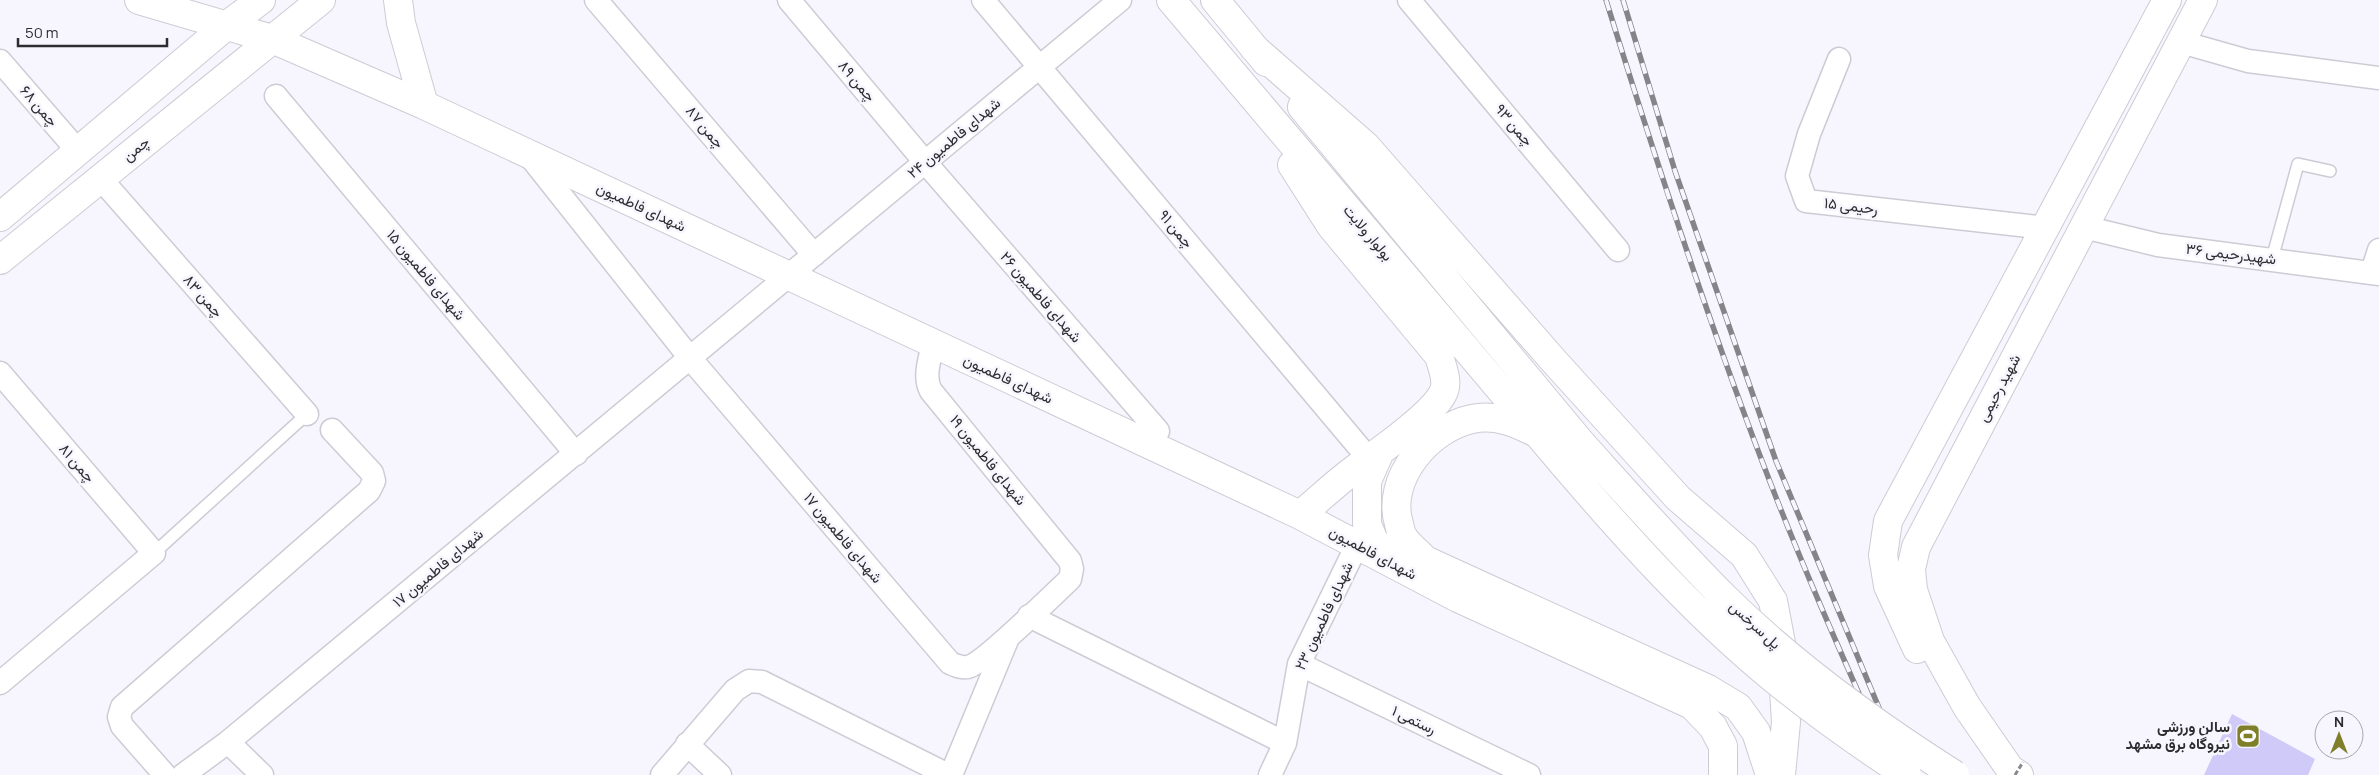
<svg xmlns="http://www.w3.org/2000/svg" width="2379" height="775" viewBox="0 0 2379 775" font-family="Manrope,Vazirmatn,sans-serif">
	<style>
		.green { fill: #cfcaf8 }
		.lines { fill: none; stroke-linecap: round; stroke-linejoin: round }
		.lane-casing { stroke: #ccccd5; stroke-width: 14 }
		.street-casing { stroke: #ccccd5; stroke-width: 25 }
		.secondary-casing { stroke: #ccccd5; stroke-width: 30 }
		.lane { stroke: #fff; stroke-width: 11 }
		.street { stroke: #fff; stroke-width: 22 }
		.secondary { stroke: #fff; stroke-width: 28 }
		.rail-casing { stroke: #858489; stroke-width: 5.5 }
		.rail { stroke: #f7f6fe; stroke-width: 4; stroke-dasharray: 11; stroke-linecap: butt }
		.secondary-bridge-casing { stroke: #ccccd5; stroke-width: 30; stroke-linecap: butt }
		.path-bridge { stroke: #89888e; stroke-width: 3; stroke-dasharray: 5 2.5; stroke-linecap: butt }
		.secondary-bridge { stroke: #fff; stroke-width: 28 }
		.labels { text-anchor: middle; stroke-width: 5; stroke-linejoin: round; paint-order: stroke }
		.street-label { font-size: 15px; fill: #2d2d30; stroke: #f7f6fe }
		.poi-label { font-size: 15px; font-weight: bold; fill: #2d2d30; stroke: #f7f6fe; text-anchor: end }
	</style>
	<rect width="100%" height="100%" fill="#f7f6fe"/>
	<path class="green" d="M2232,714l83,45 -7,16h-104z"/>
	<g class="lines">
		<g class="lane-casing">
			<path id="lane" d="M2272,259l26,-95 32,7
				M154,553l153,-139"/>
		</g>
		<g class="street-casing">
			<path id="street" d="M596,0l218,255
				M789,0l136,162 233,269
				M983,0l386,459
				M1409,0l209,250
				M2181,42l67,19 131,17
				M1839,59l-30,75 -12,42 9,25 240,27
				M0,61l78,90
				M276,96l300,358
				M528,154l162,204 260,305c7,3 11,5 18,4 15,-3 86,-73 102,-88l2,-10 -2,-8 -139,-170c-8,-14 -1,-32 2,-47
				M100,178l207,236
				M2084,227l74,18 221,29
				M2372,272l7,-22
				M0,373l154,180 -154,130
				M1029,616l256,127
				M1299,664l230,111
				M228,742l34,33
				M687,744l33,31
				M165,775l-43,-49 -3,-9 3,-10 247,-216 5,-10 -2,-8 -40,-43
				M183,775l45,-33 892,-742
				M662,775l73,-85 14,-9 13,1 186,93
				M951,775l56,-135
				M1270,775l15,-32 14,-79 58,-119"/>
		</g>
		<g class="secondary-casing">
			<path id="secondary" d="M139,0l133,39 152,66 876,410 158,83 234,107 21,22 10,19v29
				M398,0l3,23 23,82
				M1171,0l394,466
				M1215,0l51,62
				M1254,48l112,98 187,214 125,138 66,57 29,46 8,42 5,79 -5,53
				M1302,107l280,337
				M1292,165l39,61 108,130c3,11 10,26 4,37 -9,19 -57,54 -74,66 -25,16 -47,38 -69,56
				M0,217l226,-191 35,-26
				M0,260l321,-260
				M1538,434c-21,-11 -42,-20 -66,-15 -43,9 -87,60 -73,105 1,4 2,10 5,14 5,8 15,15 21,22l283,129 30,18 18,25 14,43
				M1379,454l-12,27v43l7,17 18,18
				M1917,649l-29,-63 -5,-31 5,-34 279,-521
				M2019,775l-9,-6 -43,-62 -37,-66 -17,-51 -2,-21 5,-22 287,-547"/>
		</g>
		<use href="#lane" class="lane"/>
		<use href="#street" class="street"/>
		<use href="#secondary" class="secondary"/>
		<g class="rail-casing">
			<path id="rail" d="M1606,0c48,155 98,309 156,461 40,106 87,210 133,314
				M1623,0l52,171 101,290 131,314"/>
		</g>
		<use href="#rail" class="rail"/>
		<g class="secondary-bridge-casing">
			<path id="secondary-bridge" d="M1582,444c47,52 93,104 142,153 69,68 149,126 231,178
				M1565,466c65,76 133,151 210,214 42,34 87,66 132,95"/>
		</g>
		<path class="path-bridge" d="M2015,775l8,-13"/>
		<use href="#secondary-bridge" class="secondary-bridge"/>
	</g>
	<defs>
		<g id="stadium-square" transform="scale(1.25)"><rect x="-9" y="-9" width="18" height="18" rx="4" fill="#7e7f28" stroke="#f7f6fe"/><path d="M0-5a6.5 5 0 1 0 0 10a6.5 5 0 1 0 0-10ZM-3.5-1.8h7v3.6h-7Z" fill="#fff"/></g>
	</defs>
	<g fill-rule="evenodd">
		<use href="#stadium-square" x="2248" y="736"/>
	</g>
	<g class="labels">
		<g class="street-label">
			<text transform="translate(857 81) rotate(50)" y="5">چمن ۸۹</text>
			<text transform="translate(39 106) rotate(49)" y="5">چمن ۶۸</text>
			<text transform="translate(1514 125) rotate(50)" y="5">چمن ۹۳</text>
			<text transform="translate(705 127) rotate(50)" y="5">چمن ۸۷</text>
			<text transform="translate(954 138) rotate(-40)" y="5">شهدای فاطمیون ۲۴</text>
			<text transform="translate(136 149) rotate(-39)" y="5">چمن</text>
			<text transform="translate(1851 206) rotate(7)" y="5">رحیمی ۱۵</text>
			<text transform="translate(641 207) rotate(25)" y="5">شهدای فاطمیون</text>
			<text transform="translate(1176 229) rotate(50)" y="5">چمن ۹۱</text>
			<text transform="translate(1368 233) rotate(50)" y="5">بولوار ولایت</text>
			<text transform="translate(2231 254) rotate(7)" y="5">شهیدرحیمی ۳۶</text>
			<text transform="translate(426 275) rotate(50)" y="5">شهدای فاطمیون ۱۵</text>
			<text transform="translate(203 296) rotate(49)" y="5">چمن ۸۳</text>
			<text transform="translate(1041 297) rotate(49)" y="5">شهدای فاطمیون ۲۶</text>
			<text transform="translate(1008 379) rotate(25)" y="5">شهدای فاطمیون</text>
			<text transform="translate(1999 388) rotate(-62)" y="5">شهید رحیمی</text>
			<text transform="translate(988 460) rotate(51)" y="5">شهدای فاطمیون ۱۹</text>
			<text transform="translate(77 463) rotate(49)" y="5">چمن ۸۱</text>
			<text transform="translate(843 538) rotate(50)" y="5">شهدای فاطمیون ۱۷</text>
			<text transform="translate(1373 553) rotate(28)" y="5">شهدای فاطمیون</text>
			<text transform="translate(438 568) rotate(-40)" y="5">شهدای فاطمیون ۱۷</text>
			<text transform="translate(1324 616) rotate(-65)" y="5">شهدای فاطمیون ۲۳</text>
			<text transform="translate(1755 625) rotate(42)" y="5">پل سرخس</text>
			<text transform="translate(1414 720) rotate(26)" y="5">رستمی ۱</text>
		</g>
		<g class="poi-label">
			<text x="2230" y="732">سالن ورزشی<tspan x="2230" dy="17">نیروگاه برق مشهد</tspan></text>
		</g>
	</g>
	<g transform="translate(2339 735)"><circle r="24" fill="#f7f6fe" stroke="#a6a6ac"/>
	<path d="M0-4L9 19L0 12L-9 19Z" fill="#7e7f28"/>
	<text y="-8" font-size="14" font-weight="bold" text-anchor="middle" fill="#2d2d30">N</text>
	</g>
	<path d="M18 38v8h149v-8" fill="none" stroke="#2d2d30" stroke-width="2.5"/>
	<text x="25" y="38" font-size="15" fill="#2d2d30" stroke="#f7f6fe" stroke-width="4" paint-order="stroke">50 m</text>
</svg>
